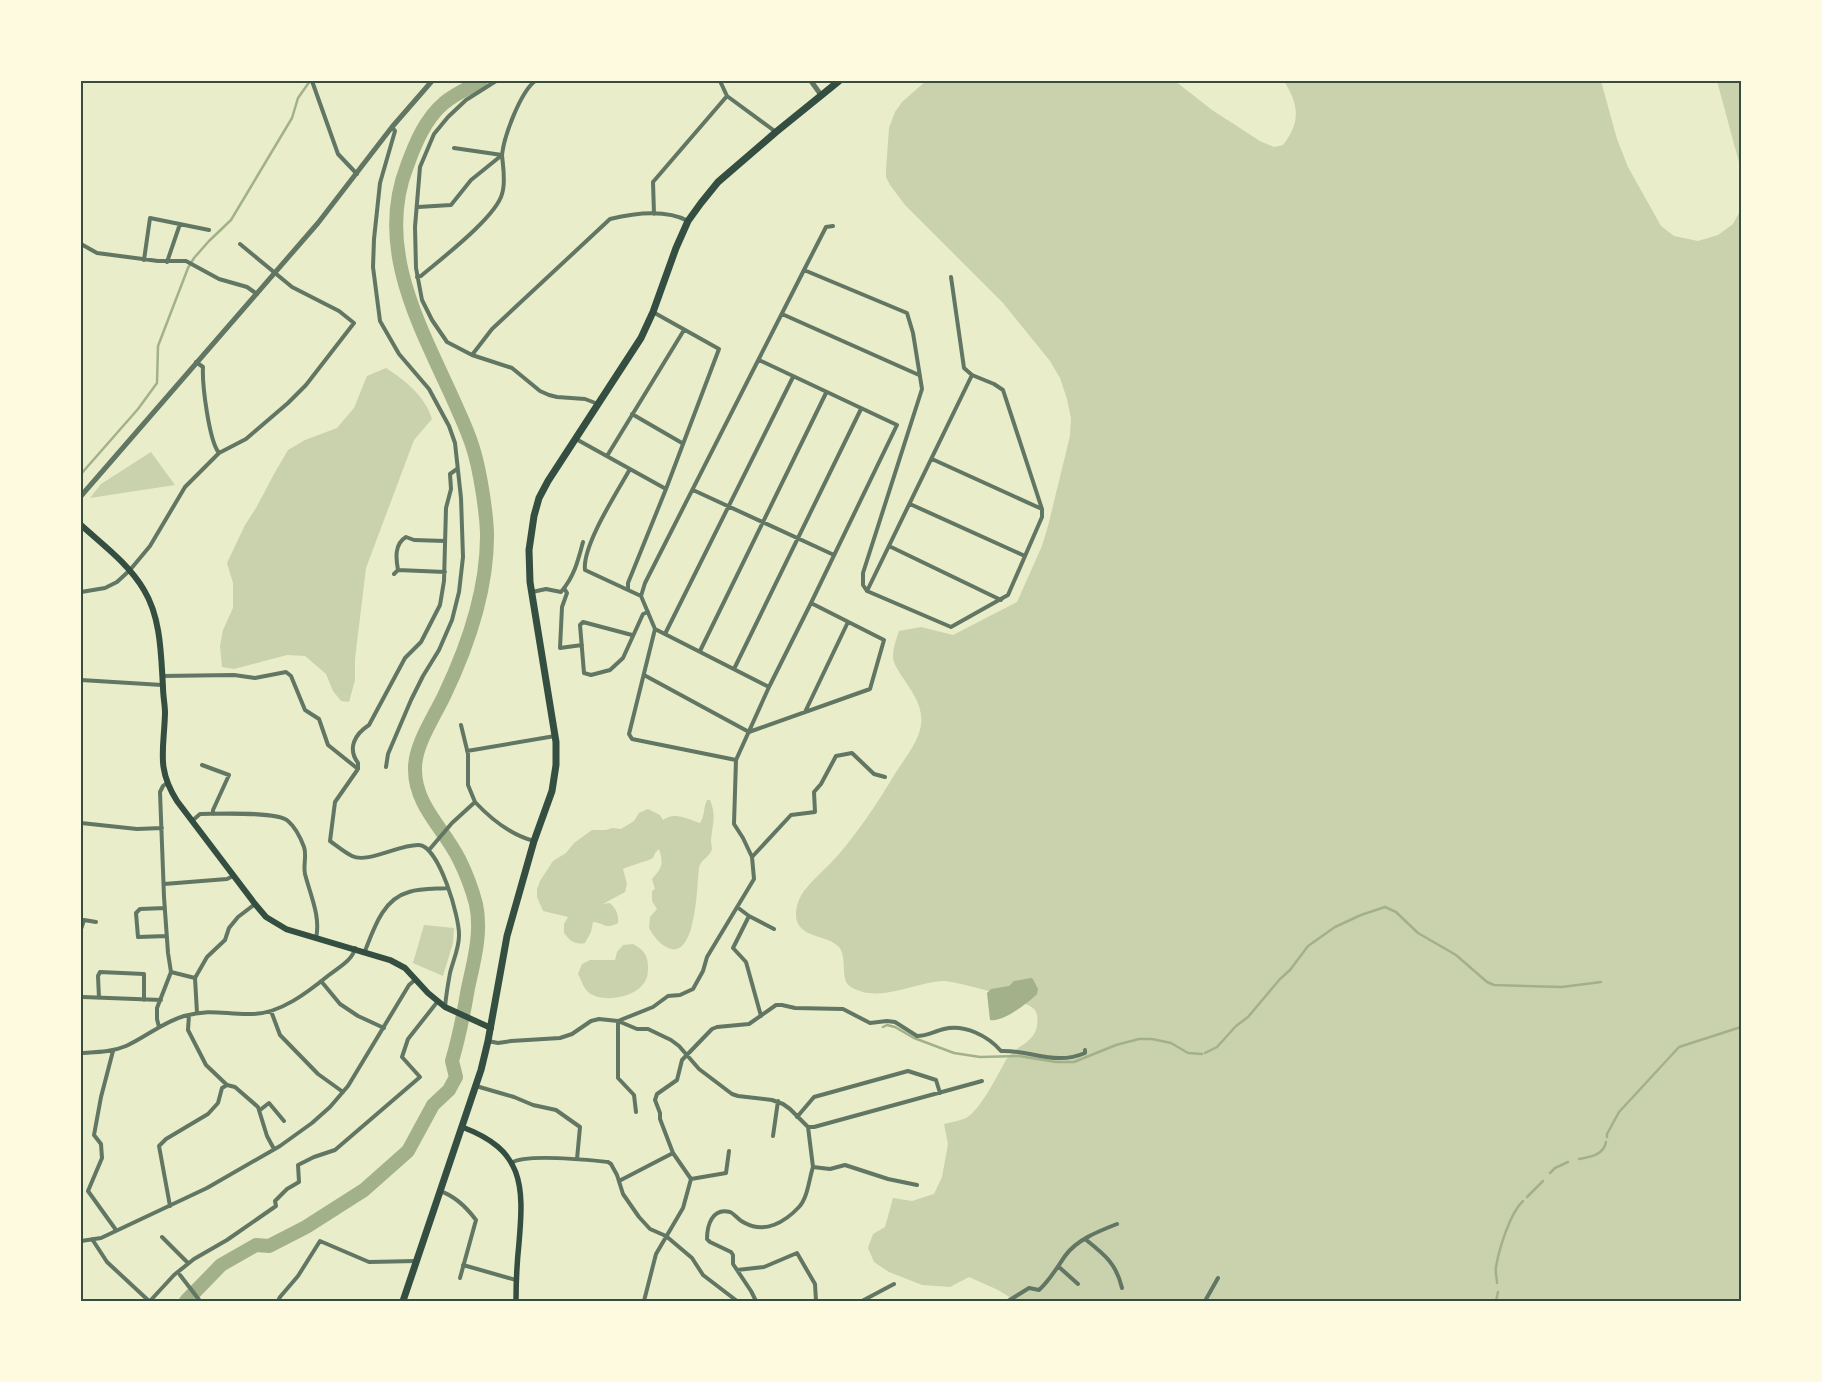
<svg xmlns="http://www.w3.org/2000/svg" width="1822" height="1382" viewBox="0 0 1822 1382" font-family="'Nunito Sans',sans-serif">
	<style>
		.green { fill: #cad2ad }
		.water { fill: #a3b18a }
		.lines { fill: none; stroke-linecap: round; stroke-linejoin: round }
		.stream { stroke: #a3b18a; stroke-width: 2.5 }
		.river { stroke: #a3b18a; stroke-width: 14 }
		.minor { stroke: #617663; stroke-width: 4 }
		.tertiary { stroke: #617663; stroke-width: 5 }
		.secondary { stroke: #344e41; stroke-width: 5.5 }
		.primary { stroke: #344e41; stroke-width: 6 }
		.trunk { stroke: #344e41; stroke-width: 7 }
		.neatline { fill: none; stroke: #344e41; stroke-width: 2 }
	</style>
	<rect width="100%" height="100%" fill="#e9edc9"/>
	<path class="green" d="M926,81h249l37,29 48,31 14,6 9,-2c18,-23 16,-40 1,-64h317l16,58 11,28 33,59 13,10 24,5 20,-6 15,-11 7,-13 1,-8v1098h-725l-18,-11 -29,-13 -19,10 -28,-2 -33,-13 -15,-10 -6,-14 5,-14 12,-7 8,-29 19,3 22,-7 8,-17 6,-33 -4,-20c7,-2 15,-3 22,-6 14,-7 32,-44 40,-58 8,-13 25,-16 30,-30 2,-7 3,-17 -3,-22 -8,-8 -77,-27 -90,-27 -28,1 -64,23 -92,6 -12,-7 -3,-29 -12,-40 -11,-12 -37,-9 -42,-26 -3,-9 1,-22 7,-30 10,-13 24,-24 35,-37 20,-24 38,-50 54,-77 8,-13 22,-31 26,-44 8,-23 -6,-40 -18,-58 -3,-5 -7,-11 -8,-17 0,-10 3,-18 6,-27l22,-4 32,8 64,-33 25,-56 6,-20 22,-90 1,-18 -4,-19 -7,-21 -10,-17 -47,-58 -98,-98 -15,-20 -4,-8v-7l3,-42 6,-16 7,-10z
		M1717,81h24v92l-1,-7z
		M386,368c20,13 39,28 46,51l-18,21 -48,128 -11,91v21l-6,22 -8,-1 -8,-10 -7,-17 -21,-18 -18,-1 -53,14 -12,-2 -2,-21 3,-16 10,-22v-25l-6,-20 18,-38 11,-17 18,-34 14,-24 17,-10 32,-12 17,-20 13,-32z
		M151,452l24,33 -85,13 11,-14z
		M707,800h3c7,17 2,25 1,41 0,3 1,5 1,8 -2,8 -12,11 -13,19 -2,14 -2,87 -28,81 -10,-3 -17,-12 -22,-21l1,-11 7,-8 -5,-8v-10l3,-2 -3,-10c10,-12 12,-14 7,-30l-4,4 -2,5c-10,5 -20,6 -30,11l4,15 -2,8 -22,12 7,-1c6,6 9,11 8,20 -14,7 -13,0 -25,-1l-2,10 -6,11c-10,2 -15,-2 -21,-10v-9l4,-7 -25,-6 -6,-14v-8l3,-8 13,-20 13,-8 8,-10 18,-13h14l6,-2 9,1 13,-8 5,-8 9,-4 12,6 3,5c11,-9 25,-1 37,3 5,-7 3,-15 7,-23z
		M424,925l30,3 -1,15 -10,33 -30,-13z
		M633,944c9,5 14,9 15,21 0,6 0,13 -4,18 -9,15 -44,21 -57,8 -4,-4 -6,-12 -9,-17l4,-10 8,-4h25l2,-8 6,-7z"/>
	<path class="water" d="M1031,978l2,1 5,10 -1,5c-9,9 -35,29 -47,26l-3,-27 4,-4 18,-3 5,-5z"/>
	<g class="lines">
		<path class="stream" d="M81,474l57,-65 19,-26 1,-37 30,-78 6,-10 15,-17 22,-21 61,-102 6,-20 12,-17
			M883,1027l4,-2 8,2 19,11 40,15 26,4 39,-1 37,6h18l42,-17 23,-6h13l19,4 17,10 14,1
			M1205,1053l12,-6 19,-21 12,-9 32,-38 10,-9 18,-24 27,-19 26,-12 24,-8 11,5 22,21 38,22 31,27 7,3 68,2 39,-5
			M1607,1137v-3l12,-22 13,-14 47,-51 62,-20
			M1579,1159c11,-2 25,-4 27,-17
			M1550,1173l5,-5 13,-6
			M1527,1197l16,-16
			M1497,1283c0,-5 -2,-10 -1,-16 3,-18 14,-54 27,-66
			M1496,1301l2,-9"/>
		<path class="river" d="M186,1301l35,-36 35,-20 13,1 37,-19 58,-37 44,-39 25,-46 16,-15 7,-13 -4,-16c7,-24 12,-49 16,-73 6,-27 14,-56 8,-84 -4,-15 -10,-31 -17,-45 -15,-30 -44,-54 -44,-89 -1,-24 19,-53 29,-74 24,-50 44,-107 43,-164 -1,-22 -7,-62 -14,-84 -5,-17 -13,-33 -20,-49 -33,-73 -78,-151 -46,-233 8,-22 18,-47 37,-63 10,-9 25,-15 37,-22"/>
		<path class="minor" d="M312,81l26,73 19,20
			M496,81l-30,19 -18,17 -14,17 -14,33 -5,60 1,41 6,32 10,20 15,22 25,13 40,13 28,23 9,4 8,2 28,2 13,5
			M720,81l7,15 49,36
			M418,207l33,-2 20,-25 31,-25c2,-19 18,-62 33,-74
			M654,214l-1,-32 74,-86
			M81,244l16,9 61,8h28l33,18 28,8 10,7
			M144,260l6,-42 59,12
			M167,262l13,-38
			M804,270l22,-43 7,-1
			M417,277l4,-1c20,-17 75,-59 81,-82 4,-12 1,-27 0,-39l-48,-7
			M951,277l13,91 8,7
			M782,314l137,61
			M472,355l20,-26 118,-110c25,-6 55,-10 78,2
			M196,362l7,5c-1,17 6,74 16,86
			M632,414l50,29
			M576,439l90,50
			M607,456l77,-126
			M932,459l110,50
			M693,490l141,65
			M910,504l115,52
			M889,546l112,54
			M398,570c-2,-11 -4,-26 8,-33l8,3 31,1
			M394,574l4,-4 47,2
			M564,588l3,5 -5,14 -2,41 22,-3
			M628,590l-43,-20c-3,-24 32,-78 45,-101
			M81,592l24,-4 12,-6 13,-12 20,-24 35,-59 34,-34 27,-14 42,-36 18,-18 48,-62 -15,-12 -47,-24 -52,-43
			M532,592l14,-3 15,3c13,-15 17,-31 22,-50
			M641,596l-13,-6v-7l38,-94 53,-140 -66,-37
			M655,629l114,58
			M665,634l128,-257
			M632,635l-49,-13 -3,3 4,48 7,2 19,-5 13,-12 20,-44 5,-2
			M700,651l126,-258
			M734,669l127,-260
			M644,675l105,57 121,-43 14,-49 -73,-37
			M162,676l72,-1 21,3 31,-6 5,4 14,34 14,9 9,26 30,24 -23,33 -5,39c7,5 14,11 22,15 15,8 48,-12 67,-11 20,1 41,73 40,91 0,12 -6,25 -9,37 -2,11 -4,23 -5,34
			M81,680l81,5
			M805,712l43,-90
			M461,725l7,29v31l7,17
			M467,751l88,-15
			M736,760l-104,-21 -3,-5 26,-105 -14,-33 4,-13 159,-313 103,43 6,20 9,56 -59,184v12l4,6 84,36 57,-32 34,-78v-8l-39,-119 -9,-6 -22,-9 -105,216
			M202,765l27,10 -16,35v4
			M386,767l2,-13 23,-54 12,-24 16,-26 13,-30 7,-28 4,-35 -2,-59 -6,-55 -6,-17 -20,-37 -30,-35 -19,-33 -7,-54 1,-28 6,-56 15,-52 -3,-4
			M358,769v-6c-11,-15 -3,-29 11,-38l36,-67 16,-16 19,-37 4,-24 2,-73 5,-19 -1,-15 7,-5
			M192,821l8,-7c17,0 77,-3 88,7 7,6 13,18 16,26 3,8 -1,18 1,27 5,20 16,43 11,64
			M81,823l56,6 25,-1
			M429,850l23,-27 23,-21c16,17 35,33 59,39
			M752,857l39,-42 24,-3 -1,-20 7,-8 15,-28 16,-3 22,21 11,3
			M164,884l63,-5 6,-3
			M737,907l12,9 -16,32 13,14 15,54
			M165,908l-25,1 -4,4 2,24 29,-1
			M749,916l25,13
			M81,929l3,-9 12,2
			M365,951c9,-23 18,-52 44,-59 12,-4 27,-3 39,-4
			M171,972l24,6
			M321,981l19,23 18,12 26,12
			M83,997l78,3
			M99,998l-1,-22 2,-4 44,2v26
			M271,1011l9,24 38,39 25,18
			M197,1013l-2,-35 12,-21 18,-17 4,-12 9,-11 17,-13
			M189,1015l-1,15 18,35 21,20 8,2 23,20 9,29 7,13
			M618,1021l35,-14 15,-11 12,-1 13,-6 10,-18 4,-14 47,-78 -2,-22 -9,-19 -9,-14 2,-64 33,-73 42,-84 86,-178 -138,-65
			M618,1021v57l16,17 2,17
			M159,1027l-2,-8v-11l14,-36 -3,-19 -4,-56 -4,-105 3,-6 4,-3
			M488,1041l10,2 13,-2 49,-3 12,-4 19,-13 8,-2 19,2 19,8h11l23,11 8,6 20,23 33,25 6,2 34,4 11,4 7,5 18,18 5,40 17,2 15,-4 43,14 29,6
			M113,1051l-12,46 -7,38 7,9 1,14 -14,33 28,39
			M81,1053c16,-1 31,-1 45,-7 20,-9 37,-24 58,-30 28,-8 42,-1 68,-2 28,0 56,-22 77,-39 10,-8 24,-15 26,-27
			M476,1086l38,11 19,8 23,5 24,17 -3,32
			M260,1110l9,-7 15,18
			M797,1117l17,-20 94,-26 28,9 4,13
			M808,1127h6l168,-46
			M773,1136l5,-35
			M673,1153l-13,-34v-6l-5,-13 2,-6 20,-14 5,-20 30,-31 5,-2 32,-3 27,-19h6l13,3 48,1 27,14 17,-2 8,1 22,14c10,0 18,-5 27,-7 21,-5 44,7 57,22 31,-1 54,15 84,2v-3
			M511,1163c15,-10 77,-3 97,-1l3,2 6,11 6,19 16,23 11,12 16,7 26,22 11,17 34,26
			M619,1181l54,-28 18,26
			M440,1191c15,5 27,17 36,29l-16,58
			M170,1206l-11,-60 7,-7 42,-25 10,-11 4,-15 5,-3
			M162,1237l26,26
			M92,1239l15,23 42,39
			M1085,1239c20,16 31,24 37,49
			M81,1241l20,-3 106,-50 73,-42 32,-23 18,-16 18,-21 61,-101 7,-6
			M463,1265l53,15
			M1059,1267l19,17
			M737,1270l27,-3 33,-14 18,31 1,17
			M180,1275l20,26
			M150,1301l24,-26 20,-16 33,-19 49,-34 -1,-5 12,-12 12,-7 -1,-17 16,-8 21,-7 85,-73 -18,-20 6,-18 30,-38
			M278,1301l2,-4 18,-21 22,-35 49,21 47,-1
			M644,1301l12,-47 27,-46 8,-29 35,-6 3,-22
			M756,1301l-5,-10 -18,-27v-9l-2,-3 -21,-10 -3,-3c0,-13 5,-32 23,-27 5,2 9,9 15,11 20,11 40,-1 54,-16 9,-10 10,-28 14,-40
			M862,1301l32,-17
			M1008,1301l21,-13 10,2c11,-10 17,-21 26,-34 11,-16 34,-25 52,-32
			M1205,1301l13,-23"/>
		<path class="tertiary" d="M811,81l10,14
			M81,496l237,-273 74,-96 40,-46"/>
		<path class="secondary" d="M462,1127c62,23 62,58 57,116 -2,19 -3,38 -3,58"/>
		<path class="primary" d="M81,525c22,20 48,39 63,65 17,28 17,65 19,97 0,9 2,18 2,26 -1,37 -9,55 12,88l78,103 11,13 20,12 104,31 15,8 23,25 17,14 46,21"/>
		<path class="trunk" d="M403,1301l78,-231 7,-29 19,-105 27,-95 18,-50 4,-26v-23l-26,-160 -1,-32 5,-34 5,-18 9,-17 93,-143 12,-26 23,-64 12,-27 13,-18 17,-21 58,-50 63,-51"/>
	</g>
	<rect width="1822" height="1382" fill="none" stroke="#fefae0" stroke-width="165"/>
	<rect x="82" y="82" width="1658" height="1218" class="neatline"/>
</svg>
